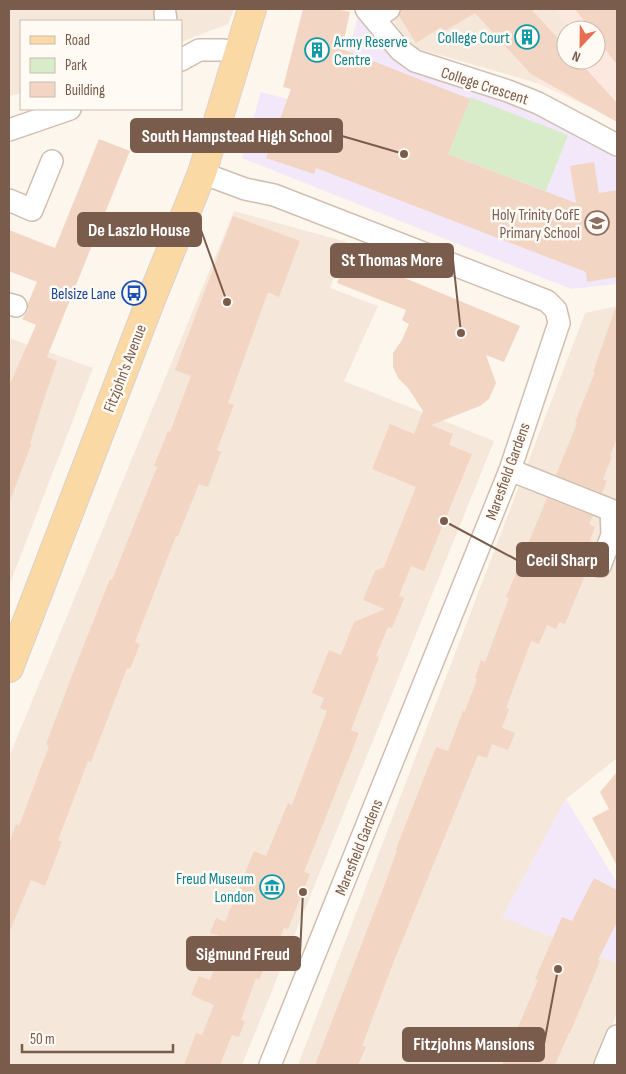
<svg xmlns="http://www.w3.org/2000/svg" width="626" height="1074" viewBox="0 0 626 1074" font-family="'Sofia Sans Condensed',sans-serif">
	<style>
		.residential { fill: #f5e8da }
		.commercial { fill: #fde8e0 }
		.education { fill: #f3e8fa }
		.green { fill: #d8ecc9 }
		.building { fill: #f3d5c3 }
		.lines { fill: none; stroke-linecap: round; stroke-linejoin: round }
		.minor-casing { stroke: #d1beb0; stroke-width: 24 }
		.major-casing { stroke: #dad1cd; stroke-width: 30 }
		.minor { stroke: #fff; stroke-width: 21 }
		.major { stroke: #fbd9a5; stroke-width: 28 }
		.labels { text-anchor: middle; stroke-width: 5; stroke-linejoin: round; paint-order: stroke }
		.culture-label { font-size: 16px; fill: #0d838f; stroke: #fffaf3; text-anchor: end }
		.street-label { font-size: 16px; fill: #7a5c4d; stroke: #fffaf3 }
		.education-label { font-size: 16px; fill: #785e54; stroke: #fffaf3; text-anchor: end }
		.transit-label { font-size: 16px; fill: #164399; stroke: #fffaf3; text-anchor: end }
		.leader { fill: none; stroke: #7a5c4d; stroke-width: 2 }
		.callout-dot { fill: #7a5c4d; stroke: #fffaf3; stroke-width: 2 }
		.callout { fill: #7a5c4d; stroke: #7a5c4d; stroke-width: 2 }
		.callout-label { font-size: 18px; text-anchor: middle; font-weight: bold; fill: #fff }
	</style>
	<rect width="100%" height="100%" fill="#fdf6ec"/>
	<path class="residential" d="M9,9h225l-6,15 -47,18v-21h-160v72l-12,3z
		M385,9h170l16,21h-5v28l-29,25 -125,-36z
		M234,211l113,31 -17,46 48,18 -34,75 150,60 -252,624h-233v-308z
		M617,306v452l-51,41 -63,117 114,47v49l-20,53h-299l287,-752z
		M9,338l84,30 -84,218z"/>
	<path class="commercial" d="M555,9h62v113l-19,-11 -61,-28 29,-25v2h30v-30h-25z"/>
	<path class="education" d="M359,12l44,51 115,38 99,54v129l-46,5 -329,-131 19,-66 73,19z
		M566,799l51,84v80l-115,-46z"/>
	<path class="green" d="M470,97l98,38 -22,56 -98,-37z"/>
	<path class="building" d="M303,9h33l14,3 -8,37 128,50 -22,55 128,49 -6,-37 24,-4 5,31 18,-3v87l-30,5 -1,-10 -270,-104 -2,6 -48,-16 25,-69 -8,-2z
		M401,9h130l35,38v13h12l39,43v19l-86,-48 -56,-61 -32,19 -2,-5 -25,16 -17,-27z
		M575,9h42v56l-21,-28v-7h-5z
		M99,139l31,12 -83,206 10,4 -16,47 -11,36 1,1 -21,56 -1,-1v-114l27,-61 -14,-6 6,-9v-7l9,-21 -28,-11v-41l46,18z
		M233,216l67,25 -21,56 -11,-5 -40,111 6,2 -17,45 4,2 -13,35 -9,-3 -21,52h-2l-41,106 5,2 -10,25 -3,-1 -36,94 -3,-1 -30,79 4,2 -17,44 -14,-6 -22,53v-89l7,-20 3,2 30,-80 -3,-2 30,-79 34,-86 2,1 45,-113 -3,-1 14,-35 2,1 21,-56 -16,-6z
		M347,254l173,72 -16,36 -18,-7 10,28 -7,16 -9,7 -49,19 22,9 -4,11 23,9 -48,117 -13,-5 -12,30 5,2 -1,3 -11,27 -4,-1 -12,29 3,1 -28,73 8,3 -55,139 6,2 -22,55 -4,-1 -13,34 -4,-2 -8,20 -3,-2 -15,42 4,1 -6,16 -7,-2 -12,30h-36l12,-32 6,2 12,-30 -23,-10 8,-19 11,4 16,-42 -16,-5 6,-15 9,4 29,-71 12,5 22,-53 4,2 35,-94 -7,-3 4,-10 -12,-5 17,-43 12,5 13,-33 31,-13 -22,-9 12,-29 9,-4 32,-80 -44,-18 18,-45 24,10 9,-23 -15,-23 -10,-10 -5,-11v-14l9,-13 7,-16 -7,-4 4,-10 -69,-27z
		M615,309h2v129l-7,18 2,1 -9,22 4,2 -5,12 -46,-18 21,-52 -2,-1 20,-50h-2z
		M547,498l46,18 -4,8 6,3 -5,13 3,2 -6,13 3,1 -2,12 -14,34 -9,22 -6,-2 -3,7 -9,-4 -8,19 -8,-3 -25,67 3,1 -7,19 13,5 -7,17 -16,-6 -5,14 -9,-3 -86,211 -30,80 4,1 -8,18h-43l71,-184 11,-31 -1,-1 40,-102 12,4 15,-40h2l12,-32 -2,-1 6,-18 4,2 24,-64 -3,-1z
		M617,772v94l-25,-48 17,-9 -9,-17z
		M594,878l23,12v32l-19,38 2,1 -30,72h-1l-14,32h-53l36,-85 -3,-1 27,-62 10,4z"/>
	<g class="lines">
		<g class="minor-casing">
			<path id="minor" d="M366,9l34,41 15,11 93,30 30,12 79,42
				M165,13l1,8
				M374,19l15,-10
				M181,60l18,-10h23l16,2
				M9,130l61,-21
				M202,173l43,16 29,6 273,106 9,9 3,13 -49,147 -240,595
				M9,200l23,10 20,-49
				M9,304l7,2
				M510,470l101,40 1,25 -12,31
				M605,1065l12,-29"/>
		</g>
		<g class="major-casing">
			<path id="major" d="M9,668l141,-366 52,-129 50,-164"/>
		</g>
		<use href="#minor" class="minor"/>
		<use href="#major" class="major"/>
	</g>
	<defs>
		<g id="building-ring" transform="scale(1.25)"><circle r="9.5" fill="#fffaf3" stroke="#0f9aa8" stroke-width="1.5"/><path d="M-4-6H4V6H1V3H-1V6H-4ZM-2.5-4.3h1.7v1.8h-1.7ZM.8-4.3h1.7v1.8H.8ZM-2.5-1h1.7V.8h-1.7ZM.8-1h1.7V.8H.8Z" fill="#0f9aa8"/></g>
		<g id="school-ring" transform="scale(1.25)"><circle r="9.5" fill="#fffaf3" stroke="#8d6e63" stroke-width="1.5"/><path d="M0-5L7-2L0 1L-7-2ZM-4 1L0 2.5L4 1V4Q0 6-4 4Z" fill="#8d6e63"/></g>
		<g id="bus-ring" transform="scale(1.25)"><circle r="9.5" fill="#fffaf3" stroke="#1a4fb4" stroke-width="1.5"/><path d="M-5-6H5V4H4V6H2V4H-2V6H-4V4H-5ZM-3.5-4V0h7V-4ZM-3.5 1.2v1.5H-2V1.2ZM2 1.2v1.5H3.5V1.2Z" fill="#1a4fb4"/></g>
		<g id="museum-ring" transform="scale(1.25)"><circle r="9.5" fill="#fffaf3" stroke="#0f9aa8" stroke-width="1.5"/><path d="M0-6L6-3V-2H-6V-3ZM-5-1h2V3h-2ZM-1-1h2V3h-2ZM3-1h2V3H3ZM-6 4H6V6H-6Z" fill="#0f9aa8"/></g>
	</defs>
	<g fill-rule="evenodd">
		<use href="#building-ring" x="527" y="37"/>
		<use href="#building-ring" x="317" y="50"/>
		<use href="#school-ring" x="597" y="223"/>
		<use href="#bus-ring" x="134" y="293"/>
		<use href="#museum-ring" x="272" y="887"/>
	</g>
	<g class="labels">
		<g class="culture-label">
			<text x="510" y="43">College Court</text>
			<text x="334" y="47" text-anchor="start">Army Reserve<tspan x="334" dy="18">Centre</tspan></text>
			<text x="254" y="884">Freud Museum<tspan x="254" dy="18">London</tspan></text>
		</g>
		<g class="street-label">
			<text transform="translate(485 85) rotate(18)" y="6">College Crescent</text>
			<text transform="translate(124 368) rotate(-69)" y="6">Fitzjohn's Avenue</text>
			<text transform="translate(507 471) rotate(-70)" y="6">Maresfield Gardens</text>
			<text transform="translate(358 847) rotate(-68)" y="6">Maresfield Gardens</text>
		</g>
		<g class="education-label">
			<text x="580" y="220">Holy Trinity CofE<tspan x="580" dy="18">Primary School</tspan></text>
		</g>
		<g class="transit-label">
			<text x="116" y="299">Belsize Lane</text>
		</g>
	</g>
	<path class="leader" d="M404 154L342 136M227 302L201 230M461 333L453 260M444 521L517 560M303 892L300 954M558 969L544 1044"/>
	<g class="callout-dot">
		<circle cx="404" cy="154" r="5"/>
		<circle cx="227" cy="302" r="5"/>
		<circle cx="461" cy="333" r="5"/>
		<circle cx="444" cy="521" r="5"/>
		<circle cx="303" cy="892" r="5"/>
		<circle cx="558" cy="969" r="5"/>
	</g>
	<g class="callout">
		<rect x="131" y="119" width="211" height="33" rx="5"/>
		<rect x="78" y="213" width="123" height="33" rx="5"/>
		<rect x="331" y="244" width="122" height="33" rx="5"/>
		<rect x="517" y="543" width="91" height="33" rx="5"/>
		<rect x="187" y="937" width="113" height="33" rx="5"/>
		<rect x="403" y="1028" width="141" height="33" rx="5"/>
	</g>
	<g class="callout-label">
		<text x="237" y="142">South Hampstead High School</text>
		<text x="139" y="236">De Laszlo House</text>
		<text x="392" y="266">St Thomas More</text>
		<text x="562" y="566">Cecil Sharp</text>
		<text x="243" y="960">Sigmund Freud</text>
		<text x="474" y="1050">Fitzjohns Mansions</text>
	</g>
	<rect width="626" height="1074" fill="none" stroke="#7a5c4d" stroke-width="20"/>
	<rect x="20" y="20" width="162" height="90" fill="#fffaf3" stroke="#cabbb1"/>
	<rect x="30" y="36" width="25" height="8" fill="#fbd9a5" stroke="#cabbb1"/>
	<text x="65" y="45" font-size="15" fill="#7a5c4d">Road</text>
	<rect x="30" y="58" width="25" height="15" fill="#d8ecc9" stroke="#cabbb1"/>
	<text x="65" y="70" font-size="15" fill="#7a5c4d">Park</text>
	<rect x="30" y="82" width="25" height="15" fill="#f3d5c3" stroke="#cabbb1"/>
	<text x="65" y="95" font-size="15" fill="#7a5c4d">Building</text>
	<g transform="translate(581 45) rotate(202)"><circle r="24" fill="#fffaf3" stroke="#cabbb1"/>
	<path d="M0-4L9 19L0 12L-9 19Z" fill="#e76f51"/>
	<text y="-8" font-size="14" font-weight="bold" text-anchor="middle" fill="#7a5c4d">N</text>
	</g>
	<path d="M22 1044v8h151v-8" fill="none" stroke="#7a5c4d" stroke-width="2.5"/>
	<text x="30" y="1044" font-size="15" fill="#7a5c4d" stroke="#fffaf3" stroke-width="4" paint-order="stroke">50 m</text>
</svg>
